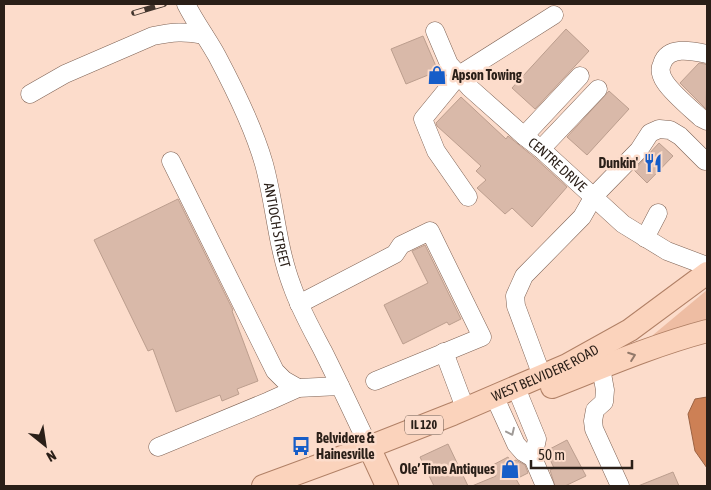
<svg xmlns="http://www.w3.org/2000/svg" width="711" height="490" viewBox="0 0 711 490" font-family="'Asap Condensed',sans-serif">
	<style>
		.green { fill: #eebda3 }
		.water { fill: #cd8055; stroke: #9c6343 }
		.building { fill: #d9b9a9; stroke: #bc9e8e }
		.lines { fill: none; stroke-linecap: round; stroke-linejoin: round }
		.minor-casing { stroke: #7e6254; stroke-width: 19 }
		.major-casing { stroke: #b18066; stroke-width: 24 }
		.minor { stroke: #fff; stroke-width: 18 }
		.major { stroke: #fbd3bc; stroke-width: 22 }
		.rail-casing { stroke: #41342c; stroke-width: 5.5 }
		.rail { stroke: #fcdccb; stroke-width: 4; stroke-dasharray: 11; stroke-linecap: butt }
		.oneway { stroke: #92796a }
		.oneway2 { stroke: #9f9a97 }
		.labels { text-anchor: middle; stroke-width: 5; stroke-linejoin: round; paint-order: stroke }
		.shield { fill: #fcdccb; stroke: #69584e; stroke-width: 1 }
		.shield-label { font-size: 12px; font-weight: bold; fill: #2a1f18 }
		.poi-label { font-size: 14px; font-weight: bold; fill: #2a1f18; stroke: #fcdccb; text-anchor: start }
		.street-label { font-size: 14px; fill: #2a1f18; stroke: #fcdccb }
	</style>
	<rect width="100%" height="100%" fill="#fcdccb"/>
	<path class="green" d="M707,290v34l-53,13 -1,-2z"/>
	<path class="water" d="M707,397v71l-12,-17 -7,-37 7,-15z"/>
	<path class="building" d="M566,29l23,22 -54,58 -23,-21z
		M423,36l15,35 -32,13 -15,-35z
		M699,63l6,1 2,2 -1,43 -26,-26z
		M609,91l20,18 -42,46 -20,-18z
		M461,97l45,42 2,-3 26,21 33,30 -35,40 -20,-19 -7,6 -28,-26 9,-8 -10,-9 5,-5 -44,-40 -1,-3z
		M659,143l14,13 -26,27 -13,-13z
		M178,199l55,111 -1,1 26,70 -21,8 2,5 -17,7 -2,-6 -44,17 -23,-63 -5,2 -54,-111z
		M425,245l36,74 -12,6 -2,-3 -44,22 -19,-39 44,-22 -16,-32z
		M567,440l19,36 -21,10h-10l-5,-16 4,-2 -8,-17z
		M448,444l20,42h-34l-14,-29z
		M508,457l3,5 5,-2 9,5 3,8 -12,6 4,7h-48l24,-10 -5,-10z
		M673,472l6,14h-41z"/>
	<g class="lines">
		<g class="minor-casing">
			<g id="minor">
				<path id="s1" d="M186,4c9,18 21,34 31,52 17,32 37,73 47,108 11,40 13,83 28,122 8,23 20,44 31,65 16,32 31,64 46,96"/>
				<path id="s2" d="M435,31l14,33 21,24 54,48 17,13 82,75 44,27 40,15"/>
				<path d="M707,54c-14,-3 -39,-9 -45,10 -3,6 -1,12 3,18 7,11 26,27 36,36l6,3"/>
				<path d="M30,94l35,-20 88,-38c20,-4 31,-5 51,-1"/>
				<path d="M524,136l56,-60"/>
				<path d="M541,149l57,-60"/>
				<path d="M171,161l104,210 9,9 14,8"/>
				<path d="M468,197l-32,-46 -13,-32 36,-44 95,-60"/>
				<path d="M645,238l13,-25"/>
				<path d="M299,304l96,-50 6,-9 29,-14 52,106 -107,44"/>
				<path d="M444,352l21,56"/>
				<path d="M601,368l4,22 -1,12 -9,8 -2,11 1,8 26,57"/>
				<path d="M542,376l-26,-70 -1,-10 9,-20 58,-59 12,-21 45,-46 11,-17 9,-4 11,1 10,6 25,25"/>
				<path d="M519,395l18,44 -4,19"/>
				<path d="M496,400l20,44 7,8 10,6 12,28"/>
				<path d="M158,447l111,-46 29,-13 42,-2"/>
			</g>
		</g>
		<g class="major-casing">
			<g id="major">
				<path d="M552,387c51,-20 102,-42 155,-56"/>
				<path d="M369,447l18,39"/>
				<path id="s3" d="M263,486l106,-39 84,-33 114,-49 63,-35 77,-57"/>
			</g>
		</g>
		<use href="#minor" class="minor"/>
		<use href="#major" class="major"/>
		<g class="rail-casing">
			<path id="rail" d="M134,13l30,-9"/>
		</g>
		<use href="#rail" class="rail"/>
	</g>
	<defs><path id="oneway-chevron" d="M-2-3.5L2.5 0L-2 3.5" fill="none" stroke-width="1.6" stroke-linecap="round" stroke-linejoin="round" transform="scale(1.25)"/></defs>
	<use class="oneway" href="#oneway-chevron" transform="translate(632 356) rotate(-20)"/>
	<use class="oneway2" href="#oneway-chevron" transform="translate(511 432) rotate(65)"/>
	<defs>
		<g id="shop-bare" transform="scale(1.5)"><path d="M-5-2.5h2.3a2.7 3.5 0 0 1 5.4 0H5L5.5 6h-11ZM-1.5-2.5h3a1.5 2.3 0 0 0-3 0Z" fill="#165dc8" stroke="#fcdccb" stroke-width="2.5" paint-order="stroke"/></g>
		<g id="restaurant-bare" transform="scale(1.5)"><path d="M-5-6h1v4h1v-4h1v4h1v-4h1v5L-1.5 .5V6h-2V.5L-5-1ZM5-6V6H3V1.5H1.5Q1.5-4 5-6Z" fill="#165dc8" stroke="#fcdccb" stroke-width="2.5" paint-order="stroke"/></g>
		<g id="bus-bare" transform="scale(1.5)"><path d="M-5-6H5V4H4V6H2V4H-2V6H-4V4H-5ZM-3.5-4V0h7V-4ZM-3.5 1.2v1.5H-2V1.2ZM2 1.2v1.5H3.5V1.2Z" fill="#165dc8" stroke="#fcdccb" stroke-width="2.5" paint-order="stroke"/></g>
	</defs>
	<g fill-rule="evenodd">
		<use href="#shop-bare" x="437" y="75"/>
		<use href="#restaurant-bare" x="653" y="163"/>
		<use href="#bus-bare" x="301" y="446"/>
		<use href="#shop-bare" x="510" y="469"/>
	</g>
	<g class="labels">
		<rect class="shield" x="405" y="415.5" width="38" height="19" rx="4"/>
		<g class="shield-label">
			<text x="424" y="429">IL 120</text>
		</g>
		<g class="poi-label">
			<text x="452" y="80">Apson Towing</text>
			<text x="638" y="168" text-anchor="end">Dunkin'</text>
			<text x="316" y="443">Belvidere &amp;<tspan x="316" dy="16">Hainesville</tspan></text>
			<text x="495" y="474" text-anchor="end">Ole’ Time Antiques</text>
		</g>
		<g class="street-label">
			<text dy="5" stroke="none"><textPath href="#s2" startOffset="184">CENTRE DRIVE</textPath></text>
			<text dy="5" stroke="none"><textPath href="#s1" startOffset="241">ANTIOCH STREET</textPath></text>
			<text dy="5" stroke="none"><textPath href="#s3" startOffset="304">WEST BELVIDERE ROAD</textPath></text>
		</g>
	</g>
	<rect width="711" height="490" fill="none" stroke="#2a1f18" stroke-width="10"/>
	<g transform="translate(45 445) rotate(150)" stroke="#fcdccb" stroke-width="4" paint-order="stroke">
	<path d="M0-4L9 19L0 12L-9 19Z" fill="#2a1f18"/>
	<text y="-8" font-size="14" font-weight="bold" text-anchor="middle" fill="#2a1f18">N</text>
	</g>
	<path d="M531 460v8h101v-8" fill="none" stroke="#2a1f18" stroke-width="2.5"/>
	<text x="538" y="460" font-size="15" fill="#2a1f18" stroke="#fcdccb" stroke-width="4" paint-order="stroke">50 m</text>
</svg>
